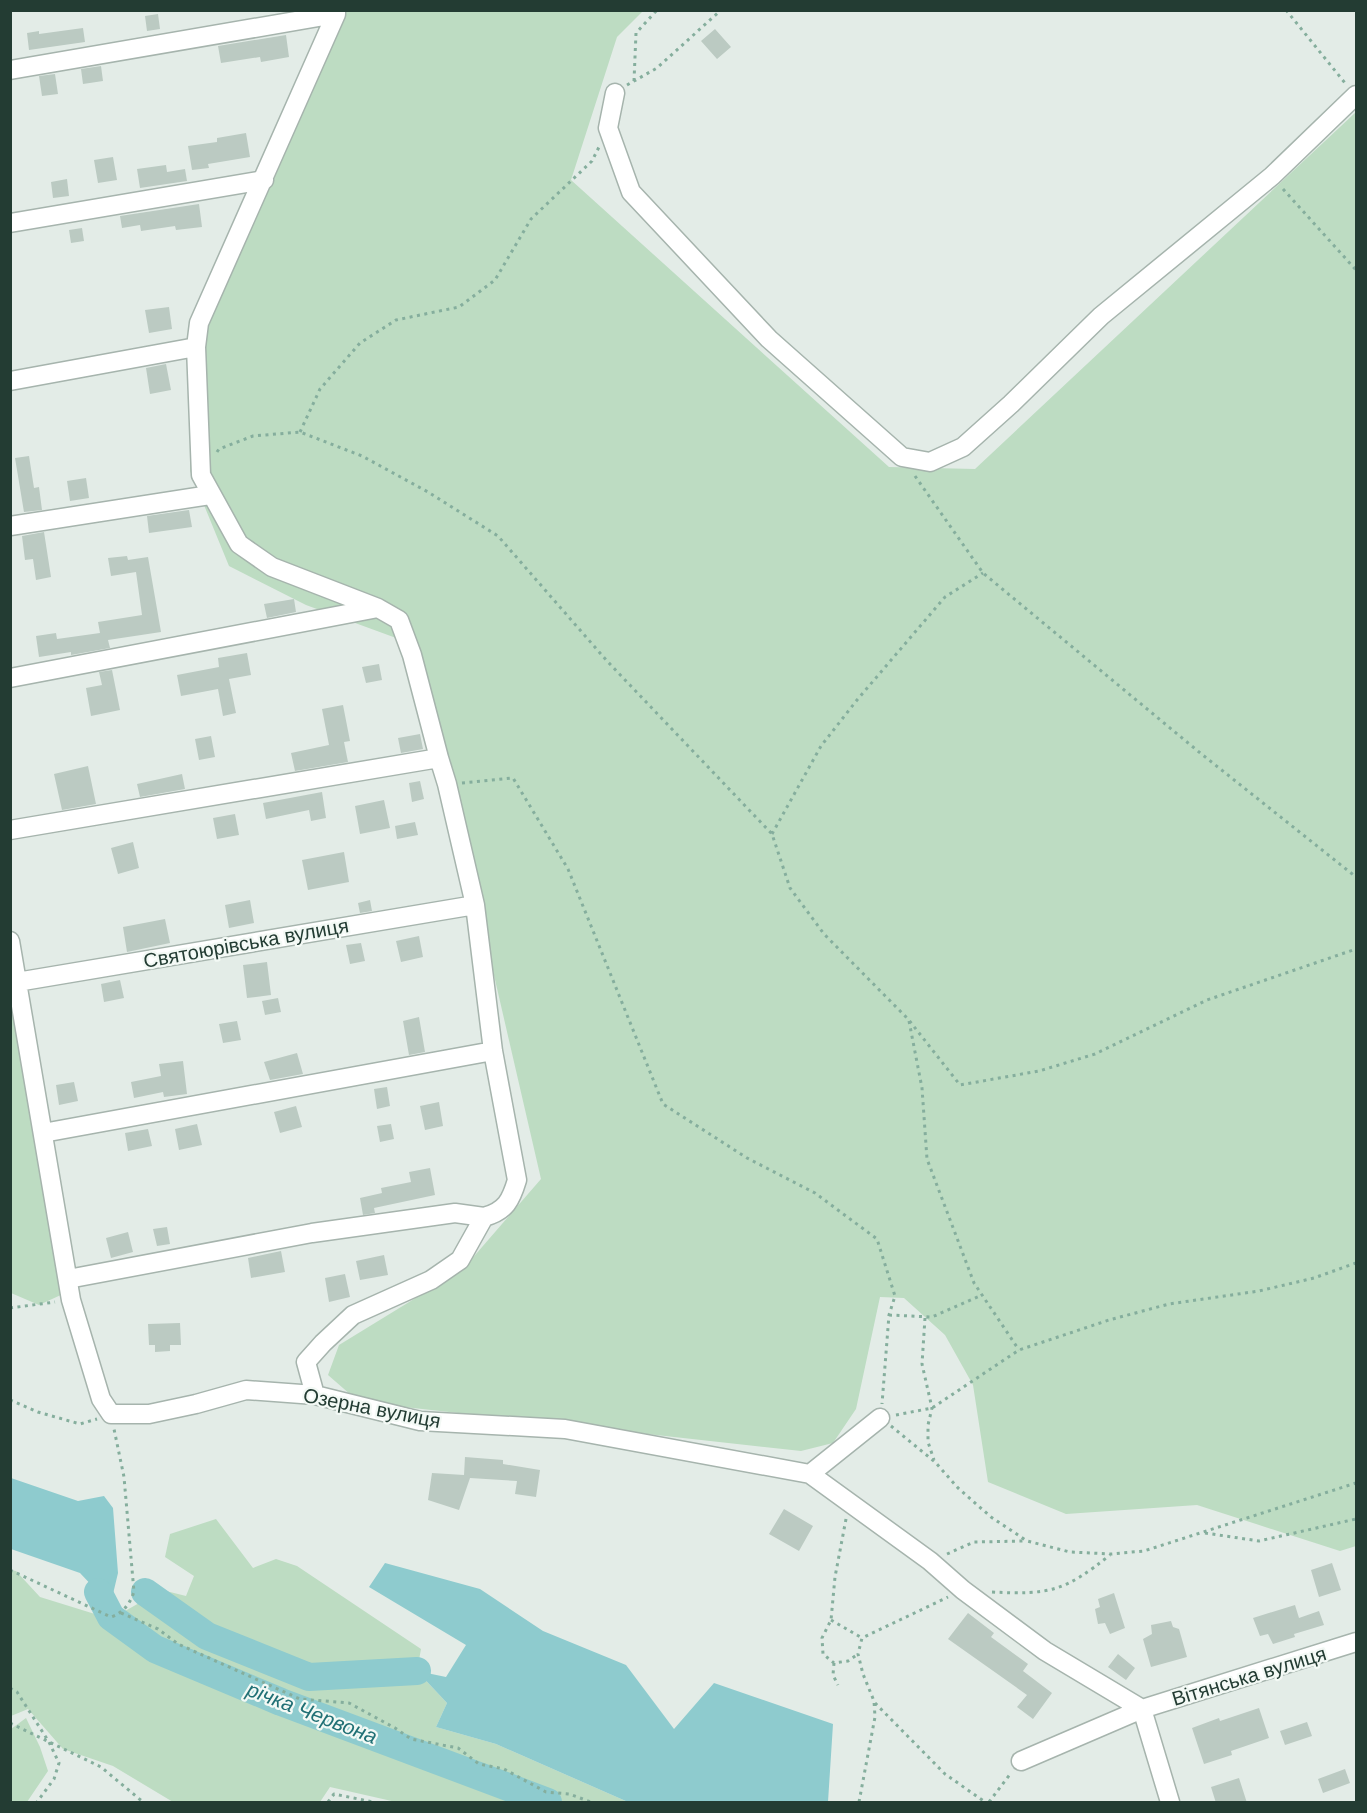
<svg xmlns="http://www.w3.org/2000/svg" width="1367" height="1813" viewBox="0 0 1367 1813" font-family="Helvetica,sans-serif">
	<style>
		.green { fill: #bddcc2 }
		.water { fill: #8ecbce }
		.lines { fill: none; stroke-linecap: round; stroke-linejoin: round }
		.river { stroke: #8ecbce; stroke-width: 28 }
		.building { fill: #bbcac2 }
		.minor-casing { stroke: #a6b4ad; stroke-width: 21 }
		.path { stroke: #85ae9d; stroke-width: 3; stroke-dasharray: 3 4.5; stroke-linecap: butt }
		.minor { stroke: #fff; stroke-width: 18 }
		.labels { text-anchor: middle; stroke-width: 4.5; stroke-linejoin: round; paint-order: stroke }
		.street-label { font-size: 20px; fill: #233c33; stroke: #f3f9f5 }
		.water-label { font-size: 21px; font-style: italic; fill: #217075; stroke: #f3f9f5 }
	</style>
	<rect width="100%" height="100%" fill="#e3ece7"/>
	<path class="green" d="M345,11h298l-26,26 -46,143 318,287 86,2 381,-357v1434l-16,5 -143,-46 -131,9 -78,-32 -15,-97 -28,-50 -41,-37 -24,-1 -24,112 -23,34 -32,8 -442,-49 -31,-27 11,-30 124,-76 78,-90 -123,-533 -112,-41 -77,-39 -39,-95 1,-154z
		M10,986l53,308 -24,11 -28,-12z
		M216,1519l37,49 23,-9 21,7 124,83 -4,22 30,32 -11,24 60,17 132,58h-232l-66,-15 -10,15h-147l-60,-36 -50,-17 -35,-40 -17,7 -1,-146 6,1 24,26 71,22 51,-29 24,6 8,-20 -29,-19 5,-23z
		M26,1718l14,29 8,24 -21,31h-16v-73z"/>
	<path class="water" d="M11,1478l67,23 26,-5 9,12 5,65 -5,21 -15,-2 -18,-19 -69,-24z
		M385,1563l95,26 63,42 83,34 48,64 40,-46 119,41 -5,78h-200l-132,-58 -60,-17 11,-24 -30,-32 29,6 20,-32 -97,-58z"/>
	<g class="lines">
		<path class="river" d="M98,1592l13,25 44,32 126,53 267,100
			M145,1592l62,44 102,41 108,-6"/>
	</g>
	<path class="building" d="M158,14l2,15 -13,2 -2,-15z
		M83,28l2,14 -56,8 -2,-17 12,-2v3z
		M715,29l16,18 -14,12 -16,-18z
		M286,35l3,22 -28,5 -1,-5 -39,6 -3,-17z
		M101,66l2,15 -20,3 -2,-15z
		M55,74l3,20 -16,2 -3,-20z
		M246,133l4,24 -42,7 1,4 -17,2 -4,-24 29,-4v-4z
		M113,157l4,23 -19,3 -4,-23z
		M166,165l1,7 18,-3 2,12 -47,7 -3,-19z
		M67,179l2,17 -16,2 -2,-16z
		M199,204l3,23 -26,3 -1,-4 -34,5 -1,-6 -18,3 -2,-12z
		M82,228l2,13 -13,2 -2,-13z
		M169,307l3,22 -23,4 -4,-23z
		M166,364l5,26 -21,4 -4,-26z
		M29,456l5,32 5,-1 3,23 -18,2 -9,-54z
		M86,478l3,20 -19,3 -3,-20z
		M189,510l3,17 -43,6 -2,-17z
		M44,532l7,45 -15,3 -3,-21 -8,1 -3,-24z
		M127,556l1,4 20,-3 13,75 -53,8 2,8 -39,7v-3l-32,5 -3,-21 20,-3 1,6 43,-6 -2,-11 44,-7 -6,-43 -25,4 -3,-18z
		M294,599l2,13 -29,6 -3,-14z
		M247,653l4,22 -22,4 7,34 -13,3 -5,-27 -37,7 -4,-21 42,-8 -1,-9z
		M379,664l3,16 -16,3 -4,-16z
		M112,670l8,40 -29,6 -5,-28 16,-3 -3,-13z
		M343,705l7,36 -6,1 4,20 -53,9 -4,-18 38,-8 -7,-36z
		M420,734l3,15 -22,4 -3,-15z
		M211,736l4,21 -16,3 -4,-21z
		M88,766l8,38 -34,6 -8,-36z
		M182,774l3,15 -45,8 -3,-13z
		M420,781l4,18 -12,3 -3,-19z
		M322,792l4,26 -15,3 -2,-11 -43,9 -3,-16z
		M384,800l6,28 -30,6 -5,-28z
		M235,814l4,21 -22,4 -4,-21z
		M415,822l3,13 -21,4 -2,-13z
		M133,842l6,26 -21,6 -7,-26z
		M344,852l5,30 -41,8 -6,-30z
		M250,900l4,23 -25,5 -4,-23z
		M370,900l2,11 -12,2 -2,-10z
		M165,919l5,24 -43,9 -4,-25z
		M419,936l4,21 -22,5 -5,-21z
		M361,943l4,18 -15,3 -4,-19z
		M267,962l4,33 -24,3 -4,-33z
		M120,980l4,18 -20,4 -3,-18z
		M278,998l3,14 -16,3 -3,-14z
		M419,1017l6,35 -16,3 -6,-34z
		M237,1021l4,19 -18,3 -4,-19z
		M297,1053l6,21 -33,6 -6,-18z
		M183,1061l4,33 -23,3 -1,-5 -29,6 -3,-16 30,-6 -2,-12z
		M74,1082l4,19 -19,4 -3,-20z
		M387,1087l3,19 -13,3 -3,-20z
		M439,1102l4,24 -18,4 -5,-24z
		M296,1106l6,21 -22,6 -6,-21z
		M197,1124l5,21 -23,5 -4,-21z
		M391,1124l3,15 -14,3 -3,-16z
		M148,1129l4,17 -24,5 -3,-18z
		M430,1168l5,27 -61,13 1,5 -12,2 -3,-17 22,-5 -1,-5 30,-6 -2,-10z
		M167,1227l3,17 -13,2 -4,-17z
		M128,1232l5,20 -22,6 -5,-20z
		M281,1251l4,21 -34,6 -3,-20z
		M384,1255l4,20 -28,5 -4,-19z
		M345,1274l5,23 -21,5 -4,-24z
		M180,1323l1,22h-11v6l-15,1v-7h-6l-1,-21z
		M465,1457l38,3v4l37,6 -4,27 -21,-3 2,-13 -47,-3 -11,32 -31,-10 4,-27 32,2z
		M784,1509l29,17 -14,25 -30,-17z
		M1332,1563l9,27 -22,7 -8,-27z
		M1114,1593l11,35 -15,6 -5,-11 -7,1 -3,-15 5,-2 -2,-8z
		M1295,1605l4,13 20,-7 5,14 -30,9 1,3 -22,7 -5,-10 -8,2 -7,-18z
		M968,1613l26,20 -3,4 37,27 -5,7 29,22 -19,26 -16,-12 10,-12 -79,-56z
		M1171,1621l2,6 6,2 8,28 -36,10 -8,-28 9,-5 -1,-9z
		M1118,1654l17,14 -9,12 -18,-13z
		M1259,1708l10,30 -38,13 1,4 -28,9 -12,-36 27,-10 1,3z
		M1307,1722l5,14 -27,9 -5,-14z
		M1345,1769l5,14 -27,10 -5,-14z
		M1239,1778l8,25h-31l-5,-16z"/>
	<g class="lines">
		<g class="minor-casing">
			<path id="minor" d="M336,10v4l-137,309 -3,24 5,128 38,69 33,23 106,41
				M10,70l326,-56
				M615,93l-7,35 23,64 138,147 133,118 28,5 33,-15 48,-43 90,-88 171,-140 84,-81
				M10,223l254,-43
				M10,381l186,-34
				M10,526l200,-31
				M10,678l368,-70 21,12 13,35 27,103
				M10,830l429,-72 8,26 28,121 18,146 24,129c-6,20 -11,31 -33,37l-24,43 -29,20 -78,35 -30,28 -17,19 9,33
				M10,941l61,359 30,99 10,15h38l47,-10 50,-14 69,5 105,26 145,8 245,45 70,-56
				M17,982l458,-77
				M43,1133l450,-82
				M68,1279l244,-46 143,-20 29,4
				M810,1474l120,87 33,29 82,61 97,58
				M1142,1709l28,93
				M1021,1761l121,-52 214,-67"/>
		</g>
		<path class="path" d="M1286,10l59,73
			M634,81l2,-48 21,-23
			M627,85l30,-17 64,-58
			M1283,189l73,81
			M300,432l20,-43 40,-46 36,-23 63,-13 36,-27 36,-61 61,-58 7,-14
			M217,452l2,-3 34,-13 47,-4 62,24 66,36 70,44 109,125 165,173 18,54 34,46 84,85 52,66 79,-14 56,-17 112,-54 149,-51
			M915,476l68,97 216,179 157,125
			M462,783l51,-5 55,91 95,235 84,54 68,35 62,46 18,57 -6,19 -7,89
			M772,834l49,-88 36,-46 88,-103 38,-24
			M909,1021l13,67 5,71 47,124 45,67
			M10,1308l45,-6
			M889,1315l43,2 50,-22
			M925,1318l-3,46 10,44 -4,17v17l6,18
			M10,1400l28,12 42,12 17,-5
			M896,1415l36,-7 87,-58 90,-30 60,-16 90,-13 55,-13 42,-15
			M891,1426l44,36 23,26 33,29 36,24 43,11 41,2 33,-3 212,-68
			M846,1519l-11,58 -4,43 -9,18 1,16 11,9 14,-2 10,-7
			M1205,1533l54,8 97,-22
			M947,1554l27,-12 51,-1
			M10,1570l101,47c13,-5 18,-12 23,-25l-10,-115 -10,-48
			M992,1592c58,3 73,-1 118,-37
			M121,1613l37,16 20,15 122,55 49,4 46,25 16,11 47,9 21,16 25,5 42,23 23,2 22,8
			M831,1620l31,18
			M834,1663l-1,12 5,10
			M10,1688l7,4 32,50 10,21 -5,16 -17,23
			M875,1703l70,71 40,28
			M10,1723l91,44 42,35
			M328,1802l6,-8 39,8
			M859,1802l16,-85 -1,-16 -11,-27 -5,-20 4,-16 86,-41
			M989,1802l22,-29"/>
		<use href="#minor" class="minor"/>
	</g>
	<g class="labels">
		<g class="street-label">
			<text transform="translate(246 943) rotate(-10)" y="7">Святоюрівська вулиця</text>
			<text transform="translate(372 1408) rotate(11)" y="7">Озерна вулиця</text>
			<text transform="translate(1249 1676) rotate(-17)" y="7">Вітянська вулиця</text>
		</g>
		<g class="water-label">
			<text transform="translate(312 1713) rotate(21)" y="7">річка Червона</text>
		</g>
	</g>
	<rect width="1367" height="1813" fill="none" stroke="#233c33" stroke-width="24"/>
</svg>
